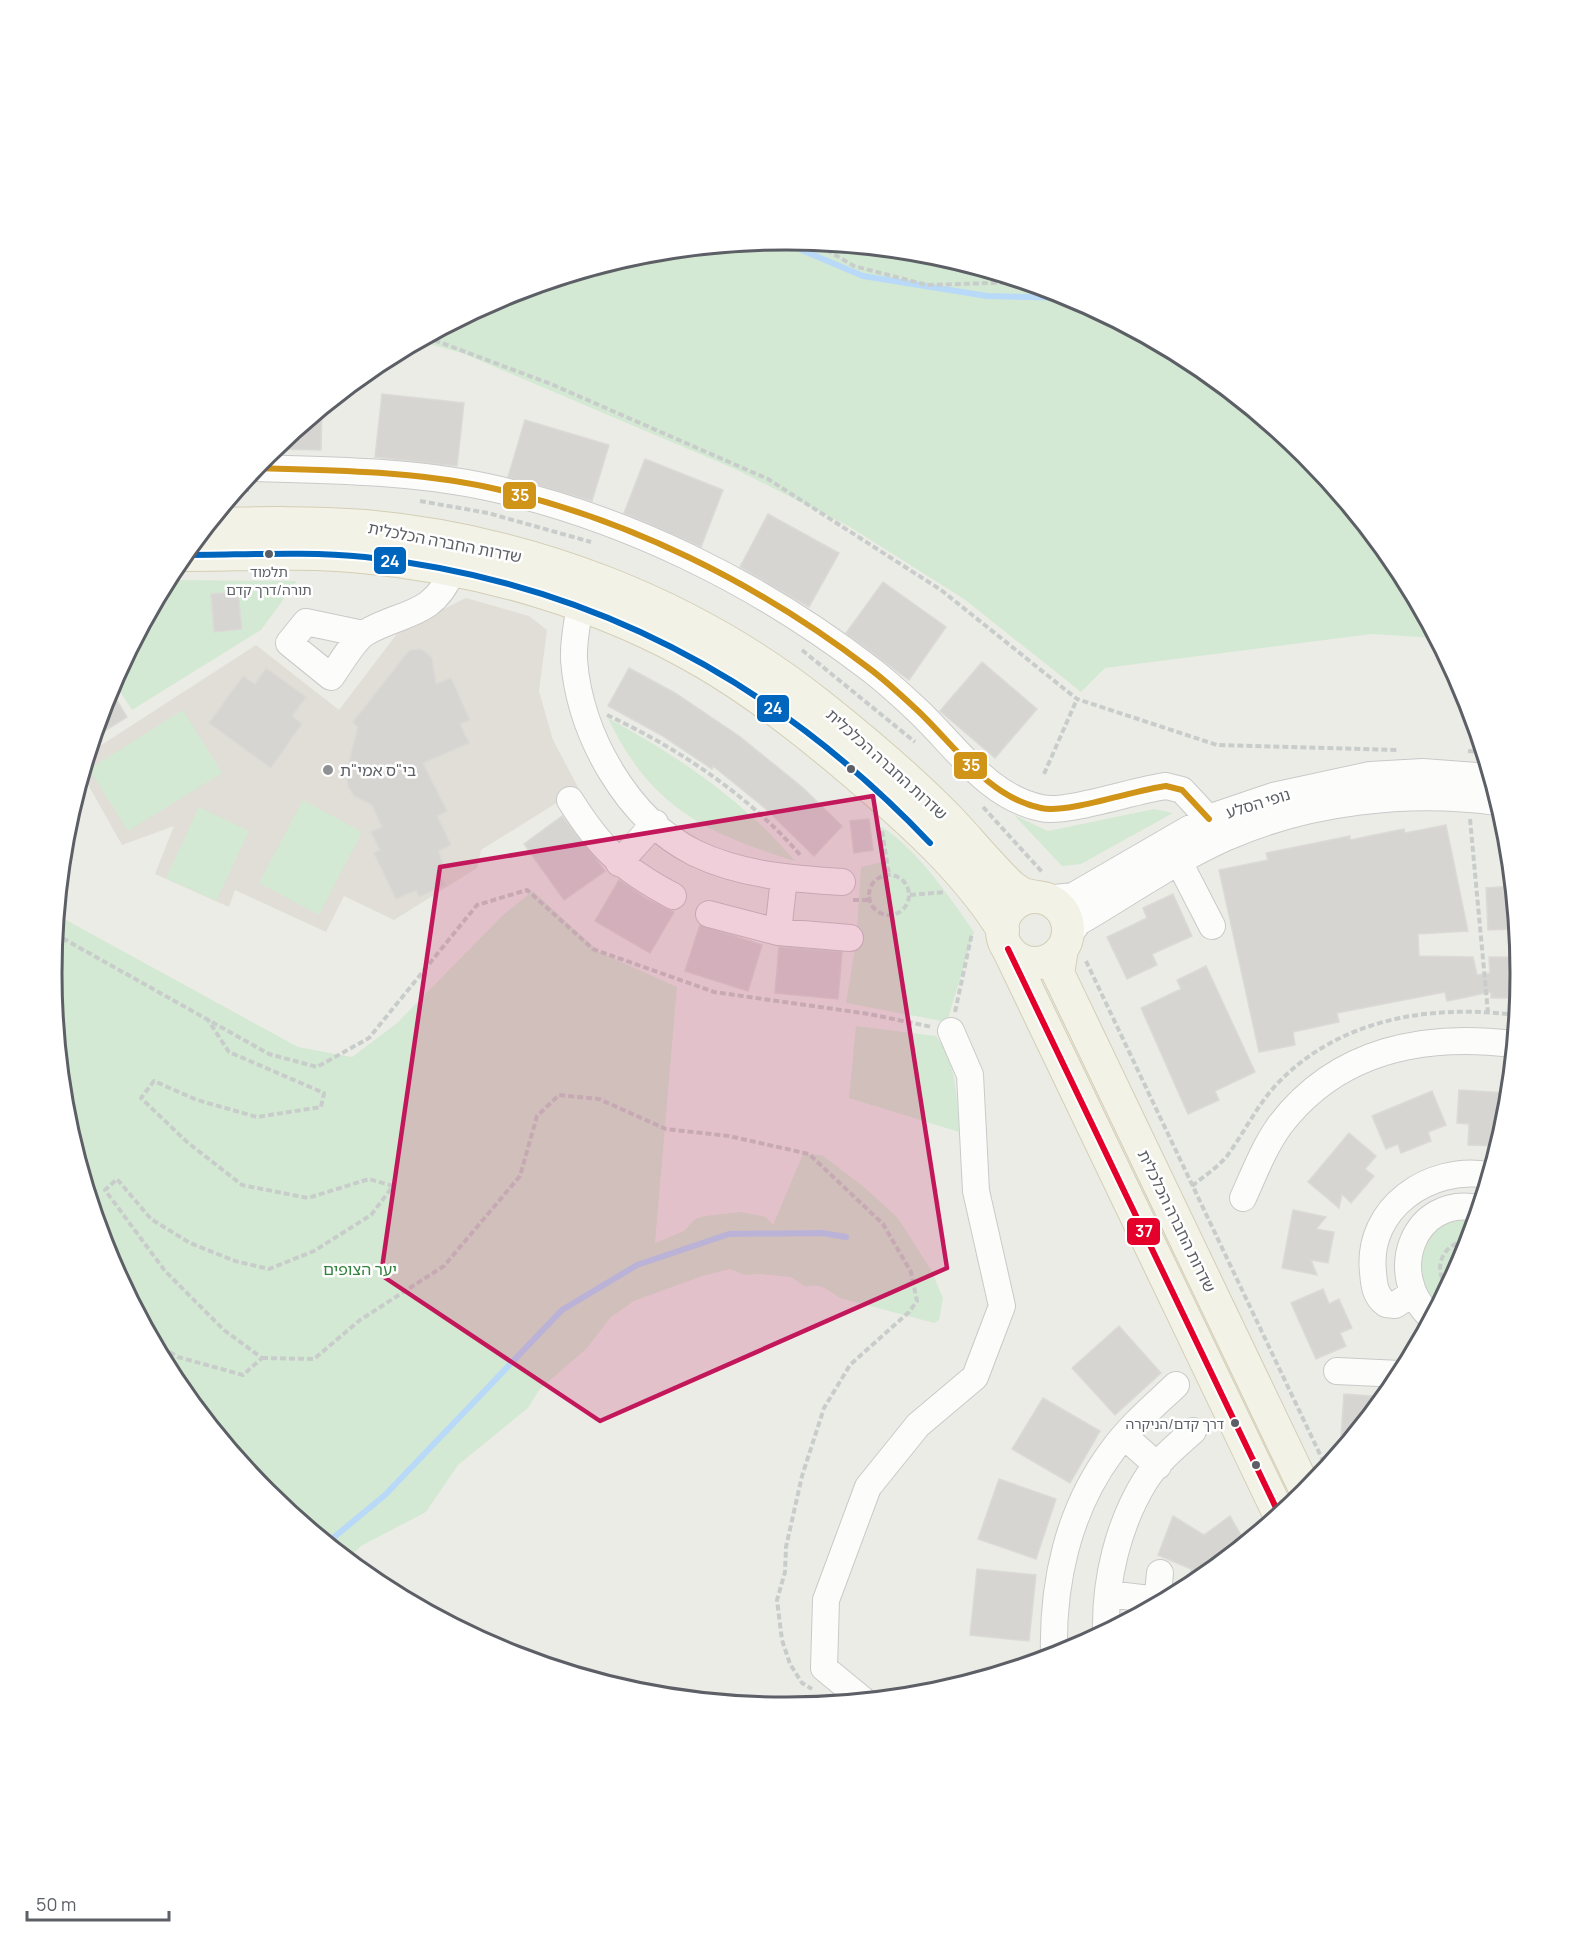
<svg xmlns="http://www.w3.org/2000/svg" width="1571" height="1947" viewBox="0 0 1571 1947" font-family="Manrope,'Noto Sans Hebrew',sans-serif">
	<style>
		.education { fill: #e0ded6 }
		.green { fill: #d4e9d3 }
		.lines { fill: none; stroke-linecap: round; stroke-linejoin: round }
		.stream { stroke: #b9d9f8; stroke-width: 6 }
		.building { fill: #d6d5d2; stroke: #dbdad6; stroke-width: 1.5 }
		.minor-casing { stroke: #c9c9c9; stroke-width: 28 }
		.major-casing { stroke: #d4ceb4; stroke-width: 34 }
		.path { stroke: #c8cdcb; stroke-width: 4; stroke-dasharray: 6 3; stroke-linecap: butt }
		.minor { stroke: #fcfcfb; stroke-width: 26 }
		.major { stroke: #f3f2e7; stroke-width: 32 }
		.bus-1-casing { stroke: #fff; stroke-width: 10 }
		.bus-2-casing { stroke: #fff; stroke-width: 10 }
		.bus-3-casing { stroke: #fff; stroke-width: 10 }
		.bus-1 { stroke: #0065bd; stroke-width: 6 }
		.bus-2 { stroke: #d09419; stroke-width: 6 }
		.bus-3 { stroke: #e4002b; stroke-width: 6 }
		.marked { fill: #c2185b; fill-opacity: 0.2; stroke: #c2185b; stroke-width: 4.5; stroke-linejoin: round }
		.bus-dot { fill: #5c5f65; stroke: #fff; stroke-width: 2 }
		.poi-dot { fill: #8e9092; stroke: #fff; stroke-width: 2 }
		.labels { text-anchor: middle; stroke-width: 5; stroke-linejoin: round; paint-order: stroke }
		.bus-label { font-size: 14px; fill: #5c5f65; stroke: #fff }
		.street-label { font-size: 16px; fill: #5c5f65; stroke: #fff }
		.poi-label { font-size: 16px; fill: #5c5f65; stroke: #fff; text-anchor: start }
		.park-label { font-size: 16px; fill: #34833d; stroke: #fff }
		.rim { fill: none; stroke: #5c5f65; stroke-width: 3 }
		.line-badge { stroke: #fff; stroke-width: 2 }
		.badge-label { font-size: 16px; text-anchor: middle; font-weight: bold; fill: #fff }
	</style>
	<rect width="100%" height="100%" fill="#ecece7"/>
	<path class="education" d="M466,598l63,18 18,14 -8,61 14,49 26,49 -98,61 -4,18 -83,52 -50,-24 -18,36 -91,-42 -6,17 -74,-33 19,-48 -52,19 -40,-71 7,-21 167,-108 83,65 60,-79z"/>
	<path class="green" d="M786,239l143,14 138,42 127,68 111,91 91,112 39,72 -63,-4 -267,34 -24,24 -117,-93 -114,-72 -115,-58 -273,-116 -44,-12 87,-46 138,-42z
		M167,580l130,1 -36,49 -129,80 -19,-29z
		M183,710l39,63 -94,58 -39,-62z
		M608,718c69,37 136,83 187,143 -90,-28 -145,-54 -187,-143z
		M303,800l59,32 -43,83 -60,-32z
		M199,807l50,24 -33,70 -50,-23z
		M1154,809l19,4 -92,51 -19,2 -48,-51 34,16z
		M876,824c35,16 76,76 98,108l-27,90 -101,-19 10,-61 5,-75 21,-5z
		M533,891l66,61 78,35 -22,256 29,-12 11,-12 10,-3 35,-4 26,5 7,8 30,-71 19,1 42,32 34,31 33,52 12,28 -4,22 -5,3 -94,-25c-11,-7 -20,-16 -34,-11l-15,-10 -31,-3 -15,1 -15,-6 -28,7 -68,25 -23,16 -24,31 -48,42 -11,18 -70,57 -32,47 -65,34 -14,13 -81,-66 -91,-112 -68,-127 -42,-138 -14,-143 6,-58 241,132 54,10 45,-34 106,-108z
		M856,1026l80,10c21,27 21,63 23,96l-110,-34z
		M1476,1215l-12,40 -30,55 -20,-44 23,-43z"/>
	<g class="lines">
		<path class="stream" d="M778,240l85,36 124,20 85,2
			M327,1543l58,-48 177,-185 75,-45 92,-31 93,-1 24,4"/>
	</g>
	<path class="building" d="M382,394l82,9 -7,63 -82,-9z
		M322,408l-1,42 -49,-1z
		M525,420l84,25 -17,56 -84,-24z
		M645,459l78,31 -22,57 -77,-34z
		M768,514l71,39 -30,54 -69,-40z
		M883,582l63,45 -37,53 -63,-47z
		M238,592l4,37 -28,3 -3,-38z
		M421,649l11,9 4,26 15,-6 19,42 -10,4 9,19 -46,20 24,48 -10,5 14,29 -13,6 6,14 -7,3 8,17 -26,12 -3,-7 -20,9 -22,-46 6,-3 -9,-18 11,-5 -10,-22 -18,-9 -6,-9 -2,-14 12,-46 -5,-5 54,-69 4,-3z
		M982,662l55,47 -42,49 -55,-47z
		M266,668l40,29 -14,19 10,8 -31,44 -62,-45 34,-47 12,8z
		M629,668l46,25 64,43 63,51 40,39 -28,30 -48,-47 -53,-43 -1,3 -51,-34 -53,-29z
		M116,699l11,18 -34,21 9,-30z
		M562,816l43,55 -41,29 -40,-56z
		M869,819l4,31 -19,3 -4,-32z
		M1446,825l22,106 -50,3 1,22 54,1 4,18 13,-2 -1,-16h29v41h-27v-6l-44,9 -2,-9 -108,21 2,9 -46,10 2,13 -36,7 -40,-182 49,-10 -2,-7 84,-17v4l54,-11 1,4z
		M619,880l28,19 27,13 -24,41 -55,-32z
		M1511,886l5,43 -28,1 -2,-42z
		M1173,894l19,42 -40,18 5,11 -30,14 -20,-42 40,-19 -4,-10z
		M700,925l62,20 -14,46 -63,-20z
		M779,947l63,5 -4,47 -63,-6z
		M1206,966l49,106 -40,19 4,9 -31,14 -47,-106 40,-19 -4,-9z
		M1459,1090l49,3 -2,24 -9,29 -29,-1 1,-21 -12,-1z
		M1432,1091l14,34 -18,7 3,9 -30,12 -3,-9 -12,5 -14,-33z
		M1349,1133l27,23 -11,13 9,7 -23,27 -9,-9 -3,14 -31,-26z
		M1293,1210l33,7 -10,12 18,3 -6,31 -17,-3 6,15 -35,-7z
		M1323,1289l6,15 10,-5 13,29 -12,5 6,13 -30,13 -25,-56z
		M1119,1326l42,47 -46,42 -43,-47z
		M1344,1394l40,3 -44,53z
		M1043,1398l57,33 -30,52 -58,-34z
		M999,1479l57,20 -20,60 -58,-20z
		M1173,1516l31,19 26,-19 15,26 -58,46 4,-19 -33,-14z
		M977,1569l59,6 -7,66 -59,-6z"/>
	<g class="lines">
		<g class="minor-casing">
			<path id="minor" d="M255,468c77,2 156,3 232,19 138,30 271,96 383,182 16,12 31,26 46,40 38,35 71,88 125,99 26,6 93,-18 125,-22l16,4 27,29
				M580,606c-3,18 -7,36 -6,54 6,75 53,159 121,193 46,22 97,26 147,29
				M363,634l-57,-12 -17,21 42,34c8,-11 23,-37 34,-44 37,-22 68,-15 87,-62
				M570,800c30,48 52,69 103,96
				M1179,862l33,64
				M619,863l36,-40
				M1046,899l27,-3 114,-66 30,-15 56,-19 97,-21 53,-3 67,5
				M709,914l69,18 72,6
				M778,932l6,-54
				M1067,937l12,-15c48,-28 95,-61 146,-84 83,-37 184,-48 272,-36
				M1243,1198c11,-24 21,-51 37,-73 57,-75 144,-92 233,-81
				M1412,1294l-17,11 -9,-1c-11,-8 -12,-19 -13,-32 -7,-64 57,-107 115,-97
				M1431,1317c-47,-43 -17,-122 47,-109
				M1337,1371l63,3
				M1124,1436l34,30
				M1108,1594l50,6
				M1157,1604l3,-31
				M1106,1631c-1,-51 12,-106 39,-150 12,-19 31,-35 48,-50
				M1054,1656c-2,-73 14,-146 58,-205 18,-25 42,-45 64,-66
				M863,1700l-39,-32 2,-68 42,-113 50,-62 57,-48 27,-71 -26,-115 -6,-116 -19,-44"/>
		</g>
		<g class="major-casing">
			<path id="major" d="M209,524c52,-1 104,-2 156,2 165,15 327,77 456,180 44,35 88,72 128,113 21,22 40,46 62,67l11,8 14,3
				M183,555c60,0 121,-4 180,2 118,11 240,46 342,106 53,31 101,69 148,109 54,46 112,97 150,158
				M1002 930a33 33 0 1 1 66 0a33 33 0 1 1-66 0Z
				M1008,949l271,565
				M1062,949l-4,24 248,518"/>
		</g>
		<path class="path" d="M811,241l43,25 73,19 96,-3
			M426,337l125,47 217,95 173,111 136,109 140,46 180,5
			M237,490h12
			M420,501l68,12 103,29
			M802,650l113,92
			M607,715c71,33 143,81 194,141
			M1468,751l14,1
			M1044,774l33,-75
			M983,807l60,66
			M1470,819l18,194
			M882,831l7,43
			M869 895a20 20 0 1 1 40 0a20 20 0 1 1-40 0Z
			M910,895l35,-3
			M853,900h17
			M55,934l214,120 48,13 52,-29 108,-133 50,-15 66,59 121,43 155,22 63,13
			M1086,961l240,506
			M955,1012l17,-79
			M1192,1186c12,-10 25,-18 35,-30 17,-23 29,-49 49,-71 62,-66 153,-81 240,-70
			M1447,1286c-16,-19 -2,-45 21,-45
			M154,1343l24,14 65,18 19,-17 -38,-28 -59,-59 -60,-81 12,-11 34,40 39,24 45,18 34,8 45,-18 57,-36 22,-29 -24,-7 -61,19 -66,-13 -55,-43 -46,-44 13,-17 43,19 60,17 64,-10 3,-14 -95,-41 -21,-32
			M262,1358l52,1 46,-39 84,-54 76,-90 17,-60 22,-21 40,4 67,30 63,7 80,18 74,70 28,48 6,29 -8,11 -59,53 -26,43 -22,68 -16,71 -1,25 -8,28 5,40 8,24 12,19 10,6"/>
		<use href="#minor" class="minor"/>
		<use href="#major" class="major"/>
		<g class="bus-1-casing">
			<path id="bus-1" d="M183,555c60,0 122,-4 182,2 224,24 411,124 565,286"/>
		</g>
		<g class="bus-2-casing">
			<path id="bus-2" d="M255,468c77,2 156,3 232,19 138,30 271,96 383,182 16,12 31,26 46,40 38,35 71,88 125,99 26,6 93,-18 125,-22l16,4 27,29"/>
		</g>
		<g class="bus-3-casing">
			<path id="bus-3" d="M1008,949l271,565"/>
		</g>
		<use href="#bus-1" class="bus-1"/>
		<use href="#bus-2" class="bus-2"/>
		<use href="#bus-3" class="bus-3"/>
	</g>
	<path class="marked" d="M873,796l74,472 -347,153 -219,-146 59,-408z"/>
	<g class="bus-dot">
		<circle cx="269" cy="554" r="5"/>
		<circle cx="851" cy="769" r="5"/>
		<circle cx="1235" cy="1423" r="5"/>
		<circle cx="1256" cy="1465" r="5"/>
	</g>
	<circle class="poi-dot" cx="328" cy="770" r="6"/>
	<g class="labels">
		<g class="bus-label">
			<text x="269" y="577">תלמוד<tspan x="269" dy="18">תורה/דרך קדם</tspan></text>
			<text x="1224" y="1429" text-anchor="end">דרך קדם/הניקרה</text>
		</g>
		<g class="street-label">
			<text transform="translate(445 542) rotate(11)" y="6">שדרות החברה הכלכלית</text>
			<text transform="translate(887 764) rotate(42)" y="6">שדרות החברה הכלכלית</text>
			<text transform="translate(1258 803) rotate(-17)" y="6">נופי הסלע</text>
			<text transform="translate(1177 1221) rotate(64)" y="6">שדרות החברה הכלכלית</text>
		</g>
		<g class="poi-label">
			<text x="340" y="776">בי"ס אמי"ת</text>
		</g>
		<g class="park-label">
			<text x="360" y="1275">יער הצופים</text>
		</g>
	</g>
	<path d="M0 0H1571V1947H0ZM785 250H787A723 723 0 0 1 1510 973V974A723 723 0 0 1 787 1697H785A723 723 0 0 1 62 974V973A723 723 0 0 1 785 250Z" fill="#fff" fill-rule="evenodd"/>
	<path class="rim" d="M785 250H787A723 723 0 0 1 1510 973V974A723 723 0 0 1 787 1697H785A723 723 0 0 1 62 974V973A723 723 0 0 1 785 250Z"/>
	<g class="line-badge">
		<rect x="502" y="481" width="35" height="29" rx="6" fill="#d09419"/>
		<rect x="373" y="546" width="34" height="29" rx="6" fill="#0065bd"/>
		<rect x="756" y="694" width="34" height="29" rx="6" fill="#0065bd"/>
		<rect x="953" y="751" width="35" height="29" rx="6" fill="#d09419"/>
		<rect x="1126" y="1217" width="35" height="29" rx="6" fill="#e4002b"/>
	</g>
	<g class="badge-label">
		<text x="520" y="501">35</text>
		<text x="390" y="567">24</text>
		<text x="773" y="714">24</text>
		<text x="971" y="771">35</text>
		<text x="1144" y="1237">37</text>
	</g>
	<path d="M27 1911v9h142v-9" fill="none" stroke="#5c5f65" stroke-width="3"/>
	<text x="36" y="1911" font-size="18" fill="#5c5f65" stroke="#ffffff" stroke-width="4.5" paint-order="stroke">50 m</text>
</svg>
